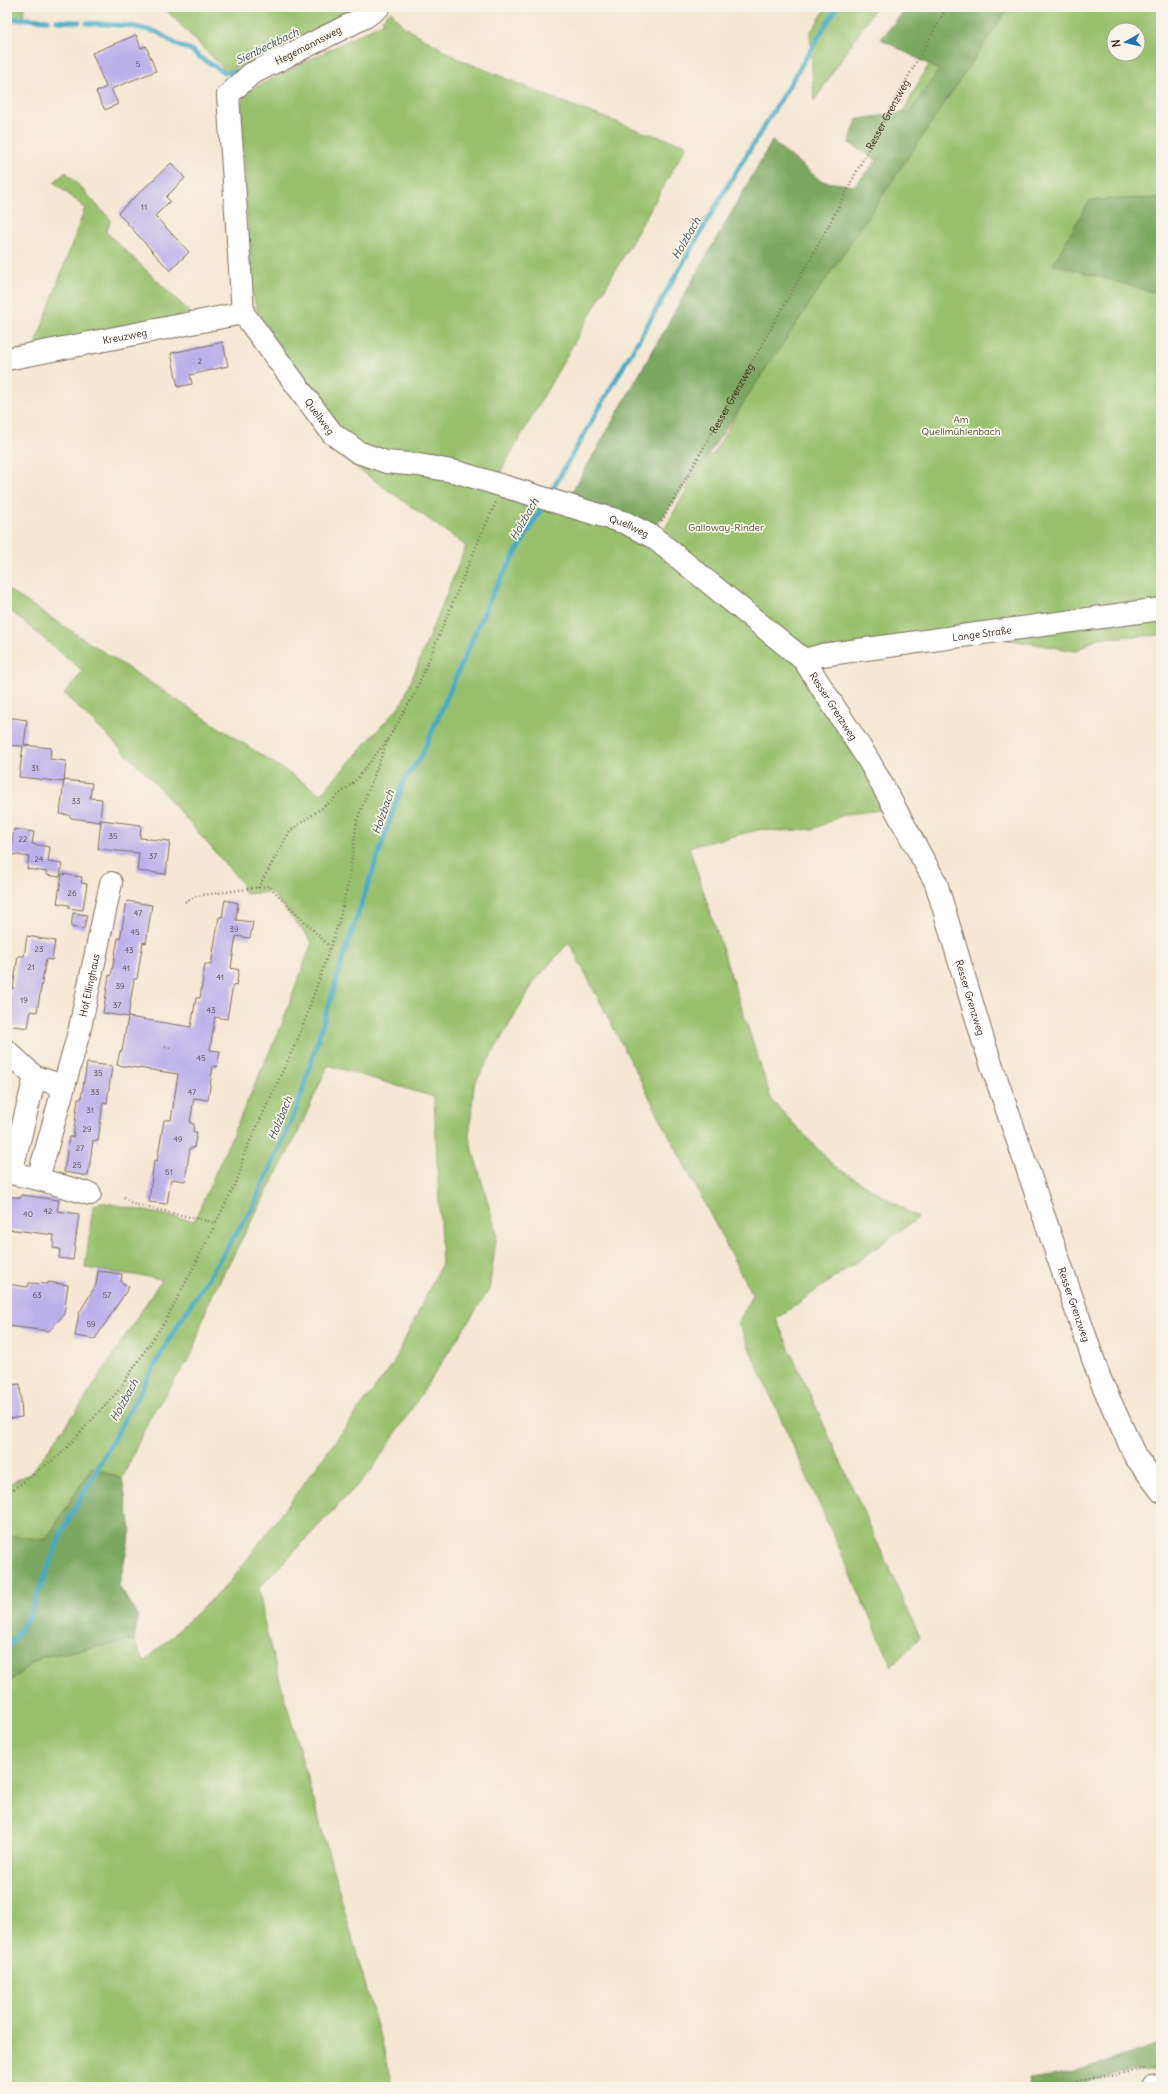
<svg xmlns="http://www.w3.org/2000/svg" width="1168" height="2094" viewBox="0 0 1168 2094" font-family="Delius,sans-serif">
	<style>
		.green { fill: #99c16d; stroke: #6a7646; fill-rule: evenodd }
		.forest { fill: #7aa760; stroke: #5a683f }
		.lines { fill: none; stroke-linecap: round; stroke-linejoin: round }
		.stream { stroke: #45a9c5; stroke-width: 5 }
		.building { fill: #bbb1ea }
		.minor-casing { stroke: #7c6c5d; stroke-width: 24 }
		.major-casing { stroke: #7c6c5d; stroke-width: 24 }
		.path { stroke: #7c6c5d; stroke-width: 2.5; stroke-dasharray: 1 3; stroke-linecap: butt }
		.minor { stroke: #fff; stroke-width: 22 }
		.major { stroke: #fff; stroke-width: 22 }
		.labels { text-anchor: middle; stroke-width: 3.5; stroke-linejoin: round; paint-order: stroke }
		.number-label { font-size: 8px; fill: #5b4c51 }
		.street-label { font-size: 10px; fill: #3b2a1e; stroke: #f7f3e8 }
		.park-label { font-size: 10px; fill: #575736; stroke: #f7f3e8 }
		.water-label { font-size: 11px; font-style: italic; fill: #3e5658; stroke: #f7f3e8 }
	</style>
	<rect width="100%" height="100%" fill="#f7f3e8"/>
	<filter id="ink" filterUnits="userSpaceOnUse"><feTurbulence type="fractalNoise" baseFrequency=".025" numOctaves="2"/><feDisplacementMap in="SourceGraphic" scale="8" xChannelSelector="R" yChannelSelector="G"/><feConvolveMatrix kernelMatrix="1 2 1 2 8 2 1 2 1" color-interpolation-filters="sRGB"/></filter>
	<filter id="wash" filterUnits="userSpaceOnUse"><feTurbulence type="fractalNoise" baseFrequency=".012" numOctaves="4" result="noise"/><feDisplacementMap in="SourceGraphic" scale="16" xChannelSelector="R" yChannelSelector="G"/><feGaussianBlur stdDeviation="0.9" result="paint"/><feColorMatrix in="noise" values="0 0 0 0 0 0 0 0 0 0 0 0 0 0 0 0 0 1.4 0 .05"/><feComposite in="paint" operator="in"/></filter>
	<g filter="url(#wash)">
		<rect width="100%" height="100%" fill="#f5e7d3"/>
		<path class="green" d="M7,7h17l-1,14 -16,1z
			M163,7h195l-111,57 -21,7z
			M827,7h49l-62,94 -4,-68z
			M962,7h199v628l-64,3 -21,13 -131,-22 -138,27 11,19 84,119 -23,6 3,10 -37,4 -31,15 -34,2 -18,-2 -73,18 83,254 62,65 84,52 -142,101 144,318 -28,29 -154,-343 14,-28 -183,-353 -35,40 -60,103 -5,52 28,97 -8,56 -118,181 -112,117 6,39 129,460h-387v-404l34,-26 93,-17 10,22 87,-81 162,-217 49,-101 -8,-166 -106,-32 -32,72 -88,166 -16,51 -42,63 -28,62 -30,-12 -46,73 -39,-5v-50l24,-12 50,-68 81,-126 -77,-11 8,-62 8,-4 93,19 88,-197 30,-82 -41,-50 -26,2 -4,-12 -92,-106 -85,-82 19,-23 -76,-63v-19l314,205 81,-91 64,-157 -138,-99 7,-19 -77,-115 -6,-21 -11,-184 3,-15 140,-71 -2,-3 9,-8 12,15 56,33 101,42 83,31 44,13 -189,331 151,62 15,-8 43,-77 5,3 105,-179 103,-197zM1114,30h24v24h-24z
			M66,172l45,48 -5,12 85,81 -158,38 52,-143 -31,-26z"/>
		<path class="forest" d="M907,7h102l-301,448 -58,79 -84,-31 206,-362 49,40 33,5 23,-26 -28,-17 8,-24 53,-7 29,-42 -58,-31z
			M1161,198v96l-108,-30 37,-64z
			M92,1467l30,12 9,50 -12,57 19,31 -4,23 -93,17 -34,26v-148l39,5z
			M1161,2043v27l-30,1 -68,16h-33l-1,-7 46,-7z"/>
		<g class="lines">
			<path class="stream" d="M7,18l41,2
				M57,21l22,1
				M87,23l44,3 26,6 24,15 9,2 8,7 27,17 18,-2
				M549,495l178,-308 110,-180
				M7,1650l23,-36 32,-82 109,-196 82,-129 44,-99 49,-159 58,-169 17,-23 71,-163 52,-90"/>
		</g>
		<g id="blocks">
			<path class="building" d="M136,35l5,13 5,-2 10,25 -45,18 7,15 -13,6 -9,-18 10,-5 -14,-34z
				M171,163l14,15 -19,19 4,4 -15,15 34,36 -19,19 -52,-58z
				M223,342l5,24 -38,9 2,9 -14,3 -7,-34z
				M7,717l20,3 -3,25 27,3 -1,11 16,2 -2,21 -45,-5 4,-31 -16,-1z
				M64,780l28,3 -2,15 12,1 -2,23 -29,-4 -2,-3 -9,-1z
				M101,820l40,5 -1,13 30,3 -4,33 -29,-3 2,-18 -41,-4z
				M14,829l20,3 -2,12 18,3 -2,15 14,2 -2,13 -14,-2 1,-3 -20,-3 2,-12 -18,-3z
				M62,874l20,3 -1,6 6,1 -4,26 -14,-2v-3l-12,-2z
				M225,900l13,3 -2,17 17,2 -3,16 -14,-2 -5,32 8,2 -3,16 -3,-1 -6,34 -12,-2 -5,33 10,1 -3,16 -4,-1 -5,34 -14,-2 -4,25 4,1 -1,8h4l-3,16h-4l-5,33 -14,-2 -4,25 -18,-2 5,-42 3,1 7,-41h7l7,-46 -61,-9 3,-14h2l6,-34 -25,-4 6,-38 2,1 7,-38 2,1 7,-38 25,4 -6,38 -3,-1 -6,37h-3l-6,38 63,10 5,-29h4l5,-34 6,1 8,-48h3z
				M73,913l14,2 -3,14 -13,-2z
				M27,936l28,5 -3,19 -6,-1 -9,53 -6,-1 -3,17 -21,-3v-18h2l2,-19 2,1 5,-33h6z
				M87,1063l25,3 -5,37 -4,-1 -5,39 -5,-1 -5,36 -24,-4 5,-35h4l5,-38h3z
				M21,1195l38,5 -2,11 22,3 -6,46 -14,-2 1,-9 -7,-1 1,-13 -47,-6v-33l14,2z
				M98,1271l24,3 -1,8 8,5 -34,52 -20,-3 4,-23 17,-28z
				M48,1282l20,3 -4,29 -15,17 -42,-5v-42l21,3 1,-4 19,1z
				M20,1384l2,33 -15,2v-34z"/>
		</g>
	</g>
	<g filter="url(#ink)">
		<use href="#blocks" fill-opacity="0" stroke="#7c6c5d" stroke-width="1"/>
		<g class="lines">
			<g class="minor-casing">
				<g id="minor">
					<path id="s2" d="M379,7l-14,10 -114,57 -23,21 15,218 89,120 26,19 28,10 33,3 38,7 169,51 27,14 151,123 65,101 67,122 48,160 116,336 35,77 26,35"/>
					<path id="s3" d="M7,359l236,-46"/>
					<path id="s4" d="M804,660l18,-5 339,-46"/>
					<path d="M7,1051l28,26 29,9 -26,93 -27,-6 24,-96"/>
					<path id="s5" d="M64,1086l15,-54 32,-149"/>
					<path d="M38,1179l52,15"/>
				</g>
			</g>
			<g class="major-casing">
				<path id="major" d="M1153,2087l8,-1"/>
			</g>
			<g class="path">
				<path id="s1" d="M662,521l159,-281 51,-98 75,-135"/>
				<path d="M258,888l32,-57 39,-28 26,-22 33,-42 27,-46 63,-151 18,-40"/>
				<path d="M185,902l11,-6 73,-10 60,60"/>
				<path d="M165,1047l7,1"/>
				<path d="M124,1197l9,7 83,19"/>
				<path d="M7,1494l54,-40 57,-63 48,-71 38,-73 35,-71 5,-22 56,-120 39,-112 10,-43 8,-59 31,-81"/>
				<path d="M1045,2087l100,-18"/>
			</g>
			<use href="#minor" class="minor"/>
			<use href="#major" class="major"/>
		</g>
	</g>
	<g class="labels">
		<g class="number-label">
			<text x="138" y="67">5</text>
			<text x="144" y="210">11</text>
			<text x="200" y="364">2</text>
			<text x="35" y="771">31</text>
			<text x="76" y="804">33</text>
			<text x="113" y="839">35</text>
			<text x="23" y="842">22</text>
			<text x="153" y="859">37</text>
			<text x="39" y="862">24</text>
			<text x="72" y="896">26</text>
			<text x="138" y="916">47</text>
			<text x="234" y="932">39</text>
			<text x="135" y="935">45</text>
			<text x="39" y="952">23</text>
			<text x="129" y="953">43</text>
			<text x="31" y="970">21</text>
			<text x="126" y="971">41</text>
			<text x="220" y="980">41</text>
			<text x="120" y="989">39</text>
			<text x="24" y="1003">19</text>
			<text x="117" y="1008">37</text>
			<text x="211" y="1013">43</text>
			<text x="201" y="1061">45</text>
			<text x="98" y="1076">35</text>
			<text x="95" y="1095">33</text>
			<text x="192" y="1095">47</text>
			<text x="90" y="1113">31</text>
			<text x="87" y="1132">29</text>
			<text x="178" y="1142">49</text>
			<text x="80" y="1151">27</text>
			<text x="77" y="1168">25</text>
			<text x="169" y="1175">51</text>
			<text x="48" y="1214">42</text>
			<text x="28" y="1217">40</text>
			<text x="37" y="1298">63</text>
			<text x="107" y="1298">57</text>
			<text x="91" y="1327">59</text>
		</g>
		<g class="street-label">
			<text transform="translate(308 45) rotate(-27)" y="4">Hegemannsweg</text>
			<text dy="4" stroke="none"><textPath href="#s1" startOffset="465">Resser Grenzweg</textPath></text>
			<text dy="4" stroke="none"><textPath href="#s3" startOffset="120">Kreuzweg</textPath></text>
			<text dy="4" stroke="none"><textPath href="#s1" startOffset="141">Resser Grenzweg</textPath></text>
			<text dy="4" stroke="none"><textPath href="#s2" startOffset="523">Quellweg</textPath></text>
			<text dy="4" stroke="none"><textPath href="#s2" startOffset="858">Quellweg</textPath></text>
			<text dy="4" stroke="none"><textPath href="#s4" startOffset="180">Lange Straße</textPath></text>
			<text dy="4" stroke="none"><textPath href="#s2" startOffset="1134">Resser Grenzweg</textPath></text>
			<text dy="4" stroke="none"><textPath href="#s5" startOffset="104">Hof Ellinghaus</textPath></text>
			<text dy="4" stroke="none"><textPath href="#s2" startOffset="1458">Resser Grenzweg</textPath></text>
			<text dy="4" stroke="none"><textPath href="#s2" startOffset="1782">Resser Grenzweg</textPath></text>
		</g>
		<g class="park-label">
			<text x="961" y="423">Am<tspan x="961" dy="12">Quellmühlenbach</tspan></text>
			<text x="726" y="531">Galloway-Rinder</text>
		</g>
		<g class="water-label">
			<text transform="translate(267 46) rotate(-26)" y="4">Sienbeckbach</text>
			<text transform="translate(686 238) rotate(-60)" y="4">Holzbach</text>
			<text transform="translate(524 519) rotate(-60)" y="4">Holzbach</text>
			<text transform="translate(383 812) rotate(-71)" y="4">Holzbach</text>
			<text transform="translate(280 1118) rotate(-68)" y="4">Holzbach</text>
			<text transform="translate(124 1400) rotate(-61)" y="4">Holzbach</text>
		</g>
	</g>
	<rect width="1168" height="2094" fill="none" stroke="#f7f3e8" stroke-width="24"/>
	<g transform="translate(1126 42) rotate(262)"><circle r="19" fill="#f7f3e8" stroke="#aca397"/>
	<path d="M0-3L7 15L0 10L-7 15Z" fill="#1f6fb2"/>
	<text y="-6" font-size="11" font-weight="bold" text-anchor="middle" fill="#3b2a1e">N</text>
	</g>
</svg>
